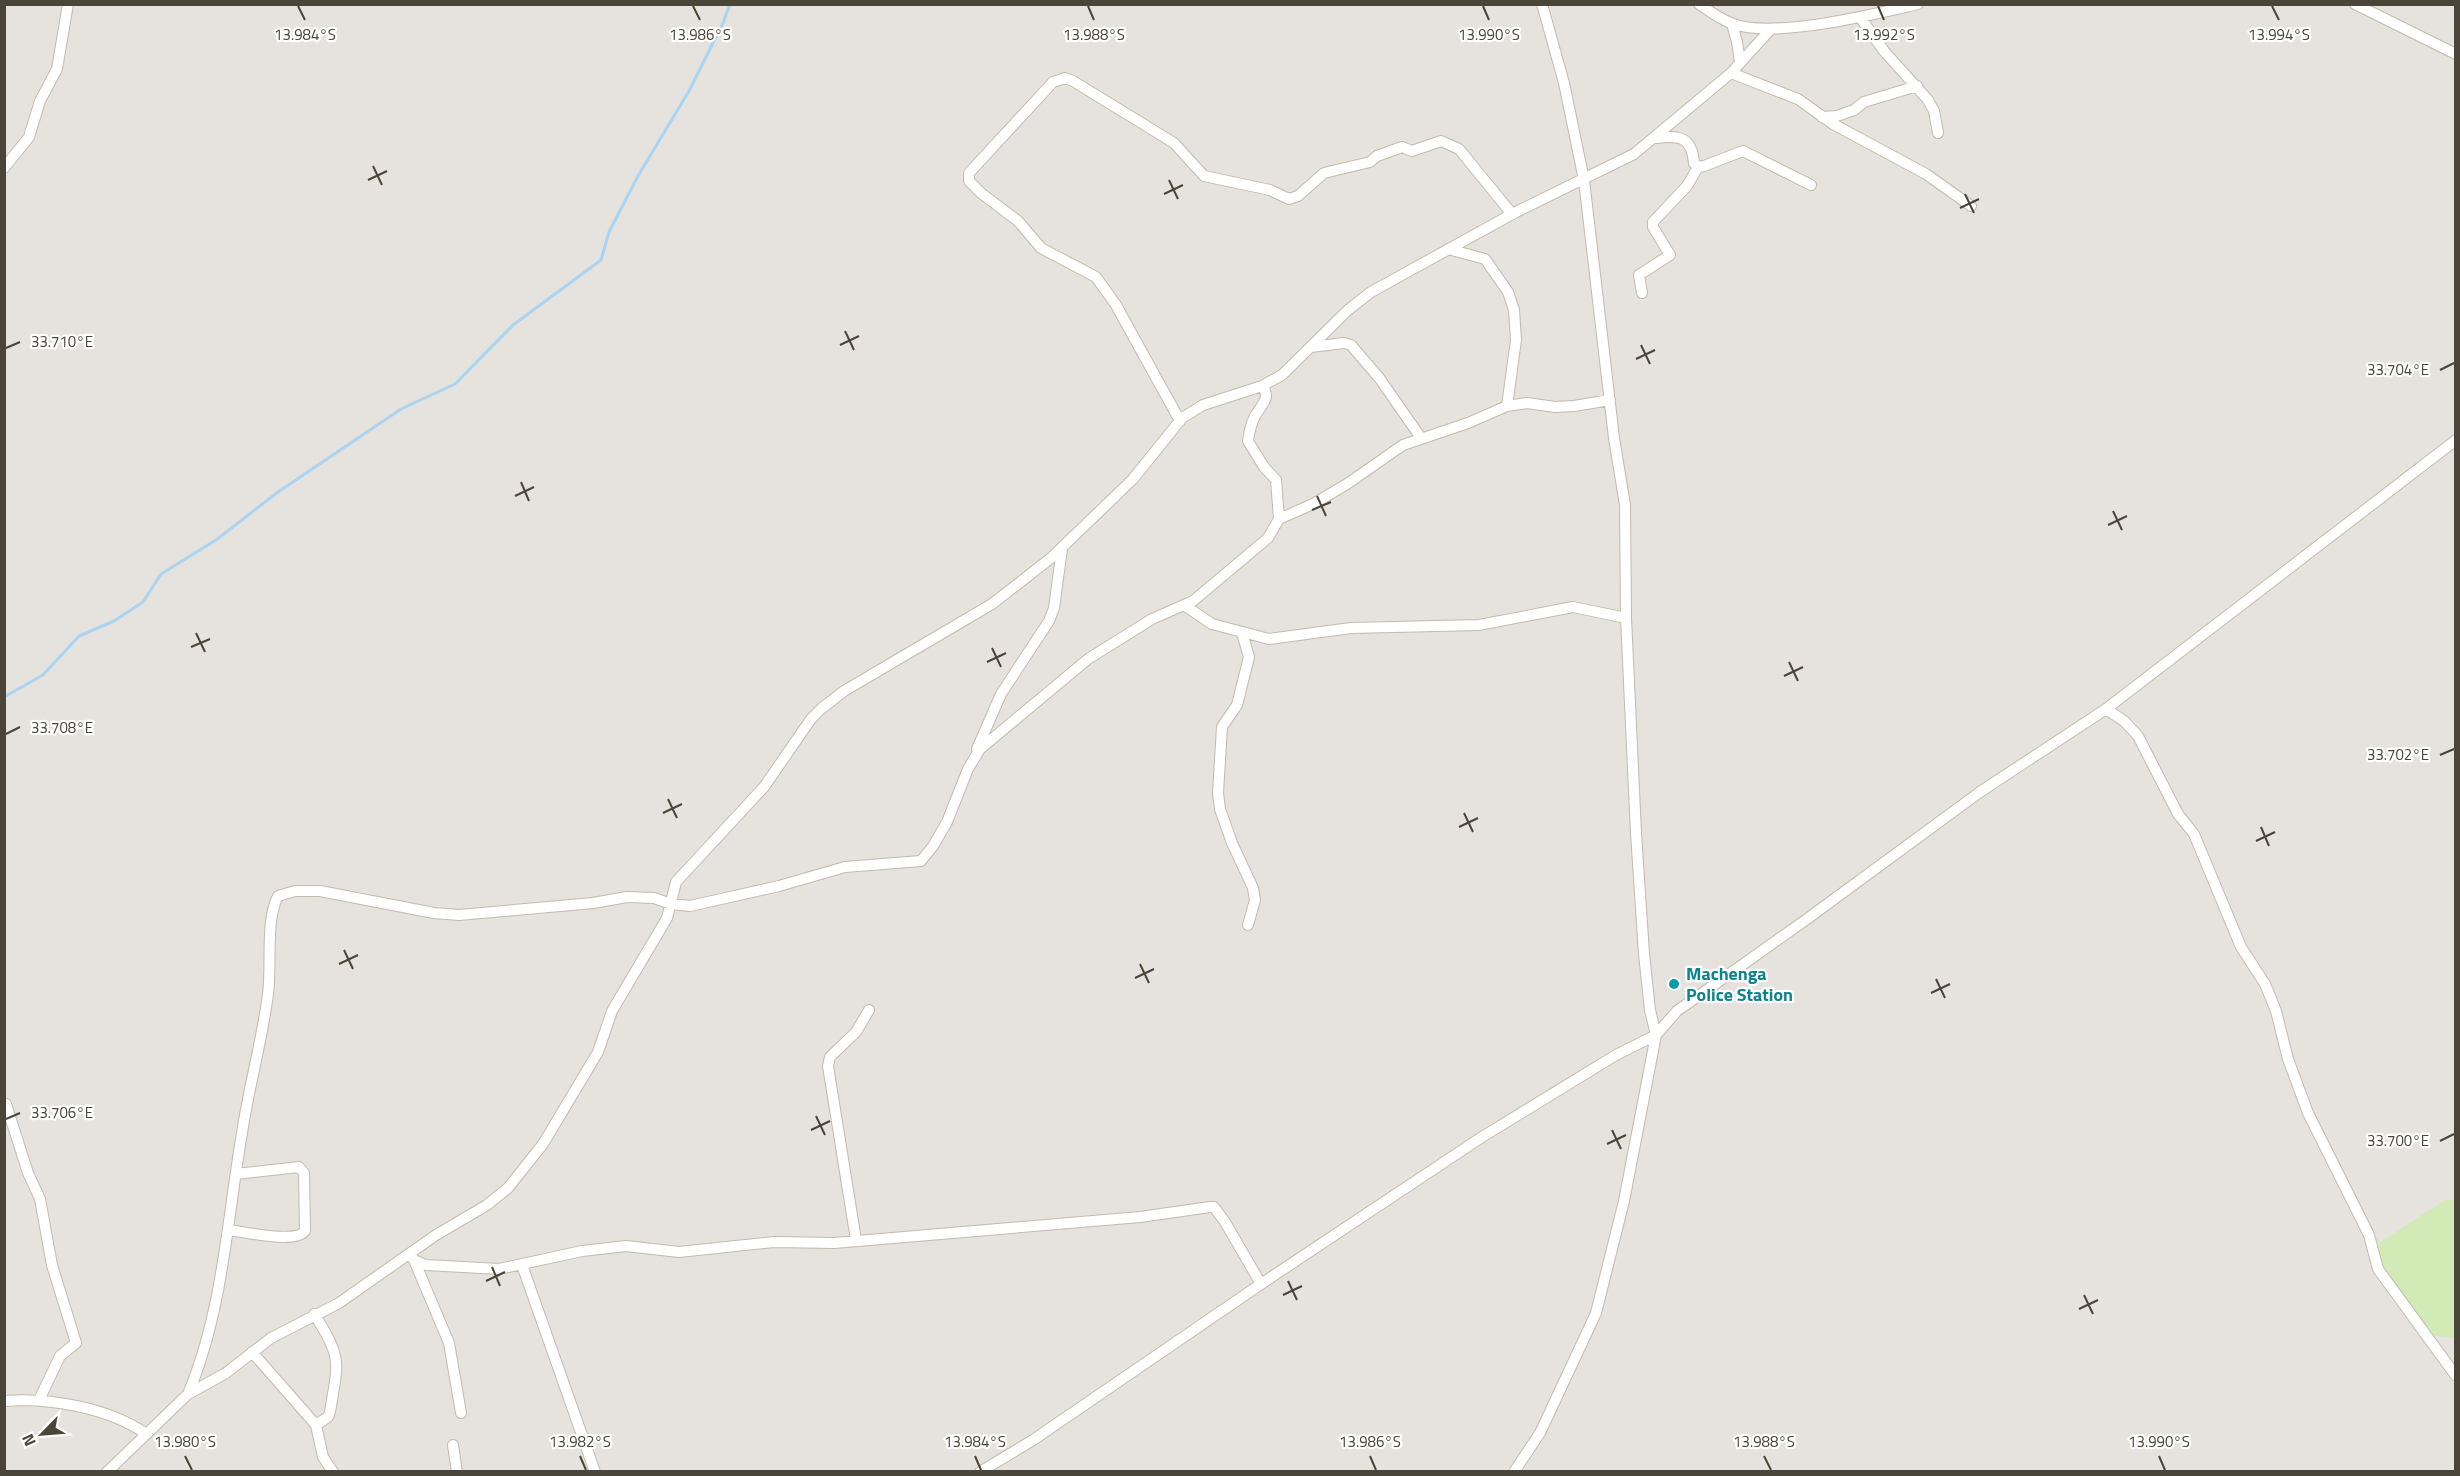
<svg xmlns="http://www.w3.org/2000/svg" width="2460" height="1476" viewBox="0 0 2460 1476" font-family="'Titillium Web',sans-serif">
	<style>
		.industrial { fill: #e6e2dd }
		.green { fill: #d2eab5 }
		.lines { fill: none; stroke-linecap: round; stroke-linejoin: round }
		.stream { stroke: #a9d4f2; stroke-width: 3 }
		.minor-casing { stroke: #c2bbae; stroke-width: 12 }
		.minor { stroke: #fff; stroke-width: 10 }
		.ticks { fill: none; stroke: #4b4439; stroke-width: 2 }
		.culture-dot { fill: #0f9aa8; stroke: #fff; stroke-width: 2 }
		.labels { text-anchor: middle; stroke-width: 4.5; stroke-linejoin: round; paint-order: stroke }
		.culture-label { font-size: 18px; font-weight: bold; fill: #0d838f; stroke: #fff; text-anchor: start }
		.ticks-label { font-size: 15px; text-anchor: middle; fill: #4b4439; stroke: #fff; stroke-width: 4.5; stroke-linejoin: round; paint-order: stroke }
	</style>
	<rect width="100%" height="100%" fill="#f6f3ec"/>
	<path class="industrial" d="M5,5h2450v1466l-2450,1z"/>
	<path class="green" d="M2445,1200h10v138l-24,-3 -50,-69 -2,-23z"/>
	<g class="lines">
		<path class="stream" d="M4,697l39,-22 36,-39 35,-15 29,-19 18,-28 55,-34 62,-48 123,-83 54,-25 58,-59 88,-65 8,-28 29,-56 51,-85 34,-68 7,-19"/>
		<g class="minor-casing">
			<path id="minor" d="M1699,4c10,7 21,15 32,19 40,17 143,-9 187,-19
				M2355,4l101,50
				M1860,17l24,34 44,49 6,11 4,22
				M1732,24l5,18 3,20
				M1731,73l67,26 35,25 93,50 45,32
				M1822,117l15,-1 17,-6 10,-8 53,-16
				M1656,138c22,-3 36,-2 38,25l4,4 6,-1 39,-15 68,34
				M4,168l25,-31 11,-36 17,-32 11,-65
				M1448,249l37,10 23,33 6,18 2,30 -9,66
				M1642,293l-3,-18 31,-20 -17,-28v-5l34,-36 11,-19
				M1311,347l33,-4 7,2 29,34 41,59
				M1262,386c10,12 -1,19 -7,30 -4,8 -6,17 -7,25l16,26 12,13 3,39
				M1180,421l-64,-116 -20,-28 -55,-29 -23,-27 -37,-28 -12,-12v-8l84,-91 12,-4 8,3 101,62 30,33 66,14 19,9 9,-3 26,-23 46,-11 7,-6 25,-9 10,4 29,-10 18,8 53,65
				M1184,605l28,19 57,15 82,-11 128,-3 94,-18 53,11
				M1242,633l7,24 -12,48 -15,22 -4,66 2,16 12,34 21,45 2,12 -7,25
				M2106,709l18,12 14,15 40,78 16,20 47,113 24,37 11,27 12,48 20,54 61,122 9,34 78,107
				M977,749l24,-55 48,-73 5,-13 8,-59
				M6,1104l22,69 12,26 12,66 24,78 -16,13 -21,44
				M229,1230c16,2 66,14 76,1l-1,-58 -5,-6 -63,7
				M856,1240l-28,-174 2,-9 26,-25 13,-22
				M409,1254l5,6 12,5 73,4 83,-18 44,-5 53,6 95,-10 60,1 306,-26 70,-10h4l11,15 36,62
				M414,1260l35,83 12,70
				M522,1265l73,207
				M314,1314c29,44 24,48 16,98l-2,5 -12,8
				M252,1352l64,73 7,32 10,15
				M188,1394c35,-83 39,-174 54,-261 7,-47 20,-92 26,-139 4,-29 -3,-73 10,-98l17,-5h25l114,22 25,2 134,-12 34,-6 27,1 17,6 19,2 89,-20 66,-19 76,-6 12,-15 14,-24 21,-53 12,-20 108,-90 64,-40 41,-18 75,-63 11,-19 34,-15 34,-20 56,-39 65,-22 39,-17 20,-3 28,4 19,-1 36,-6
				M4,1401c45,-4 104,7 141,32
				M453,1445l4,27
				M107,1472l81,-78 38,-21 45,-35 68,-35 97,-68 51,-30 21,-17 35,-44 55,-92 14,-41 55,-93 9,-36 88,-95 47,-68 10,-10 23,-18 148,-87 59,-46 82,-79 49,-61 21,-13 59,-19 20,-11 66,-65 23,-18 145,-80 118,-58 97,-81 39,-43
				M980,1472l53,-32 228,-156 221,-147 134,-82 40,-20 -6,-25 -6,-56 -8,-121 -10,-215 -1,-113 -11,-67 -30,-258 -20,-97 -22,-79
				M1514,1472l26,-39 56,-120 28,-112 32,-166 21,-24 130,-92 173,-127 126,-83 350,-269"/>
		</g>
		<use href="#minor" class="minor"/>
	</g>
	<path class="ticks" d="M298,6l7,14M693,6l7,14M1088,6l6,14M1483,6l6,14M1878,6l6,14M2272,6l7,14M373,166l9,19M368,180l19,-9M1169,180l9,19M1164,194l19,-9M1965,194l9,19M1960,208l19,-9M845,331l9,19M840,345l19,-9M1641,345l9,19M6,348l14,-6M1636,359l19,-9M2440,370l14,-7M521,482l8,19M515,496l19,-9M1317,496l9,20M1312,510l19,-8M2113,511l9,19M2108,525l19,-9M196,633l9,19M191,647l19,-8M992,648l9,19M987,662l19,-9M1789,662l9,19M1784,676l19,-9M6,734l14,-7M2440,755l14,-6M668,799l9,19M663,813l19,-9M1464,813l9,19M1459,827l19,-9M2261,827l8,19M2256,841l19,-9M344,950l9,19M339,964l19,-9M1140,964l9,19M1135,978l19,-9M1936,979l9,19M1931,993l19,-9M816,1116l9,19M6,1119l14,-6M811,1130l19,-9M1612,1130l9,19M2440,1141l14,-7M1607,1144l19,-9M492,1267l8,19M486,1281l19,-9M1288,1281l9,19M1283,1295l19,-9M2084,1295l9,19M2079,1309l19,-9M185,1456l7,14M580,1456l6,14M975,1456l6,14M1370,1456l6,14M1764,1456l7,14M2159,1456l6,14"/>
	<circle class="culture-dot" cx="1674" cy="984" r="6"/>
	<g class="labels">
		<g class="culture-label">
			<text x="1686" y="980">Machenga<tspan x="1686" dy="21">Police Station</tspan></text>
		</g>
	</g>
	<g class="ticks-label">
		<text x="305" y="40">13.984°S</text>
		<text x="700" y="40">13.986°S</text>
		<text x="1094" y="40">13.988°S</text>
		<text x="1489" y="40">13.990°S</text>
		<text x="1884" y="40">13.992°S</text>
		<text x="2279" y="40">13.994°S</text>
		<text x="62" y="347">33.710°E</text>
		<text x="2398" y="375">33.704°E</text>
		<text x="62" y="733">33.708°E</text>
		<text x="2398" y="760">33.702°E</text>
		<text x="62" y="1118">33.706°E</text>
		<text x="2398" y="1146">33.700°E</text>
		<text x="185" y="1447">13.980°S</text>
		<text x="580" y="1447">13.982°S</text>
		<text x="975" y="1447">13.984°S</text>
		<text x="1370" y="1447">13.986°S</text>
		<text x="1764" y="1447">13.988°S</text>
		<text x="2159" y="1447">13.990°S</text>
	</g>
	<rect width="2460" height="1476" fill="none" stroke="#4b4439" stroke-width="12"/>
	<g transform="translate(42 1434) rotate(245)" stroke="#ffffff" stroke-width="4.5" paint-order="stroke">
	<path d="M0-4.5L10 22L0 15L-10 22Z" fill="#4b4439"/>
	<text y="-9" font-size="16" font-weight="bold" text-anchor="middle" fill="#4b4439">N</text>
	</g>
</svg>
